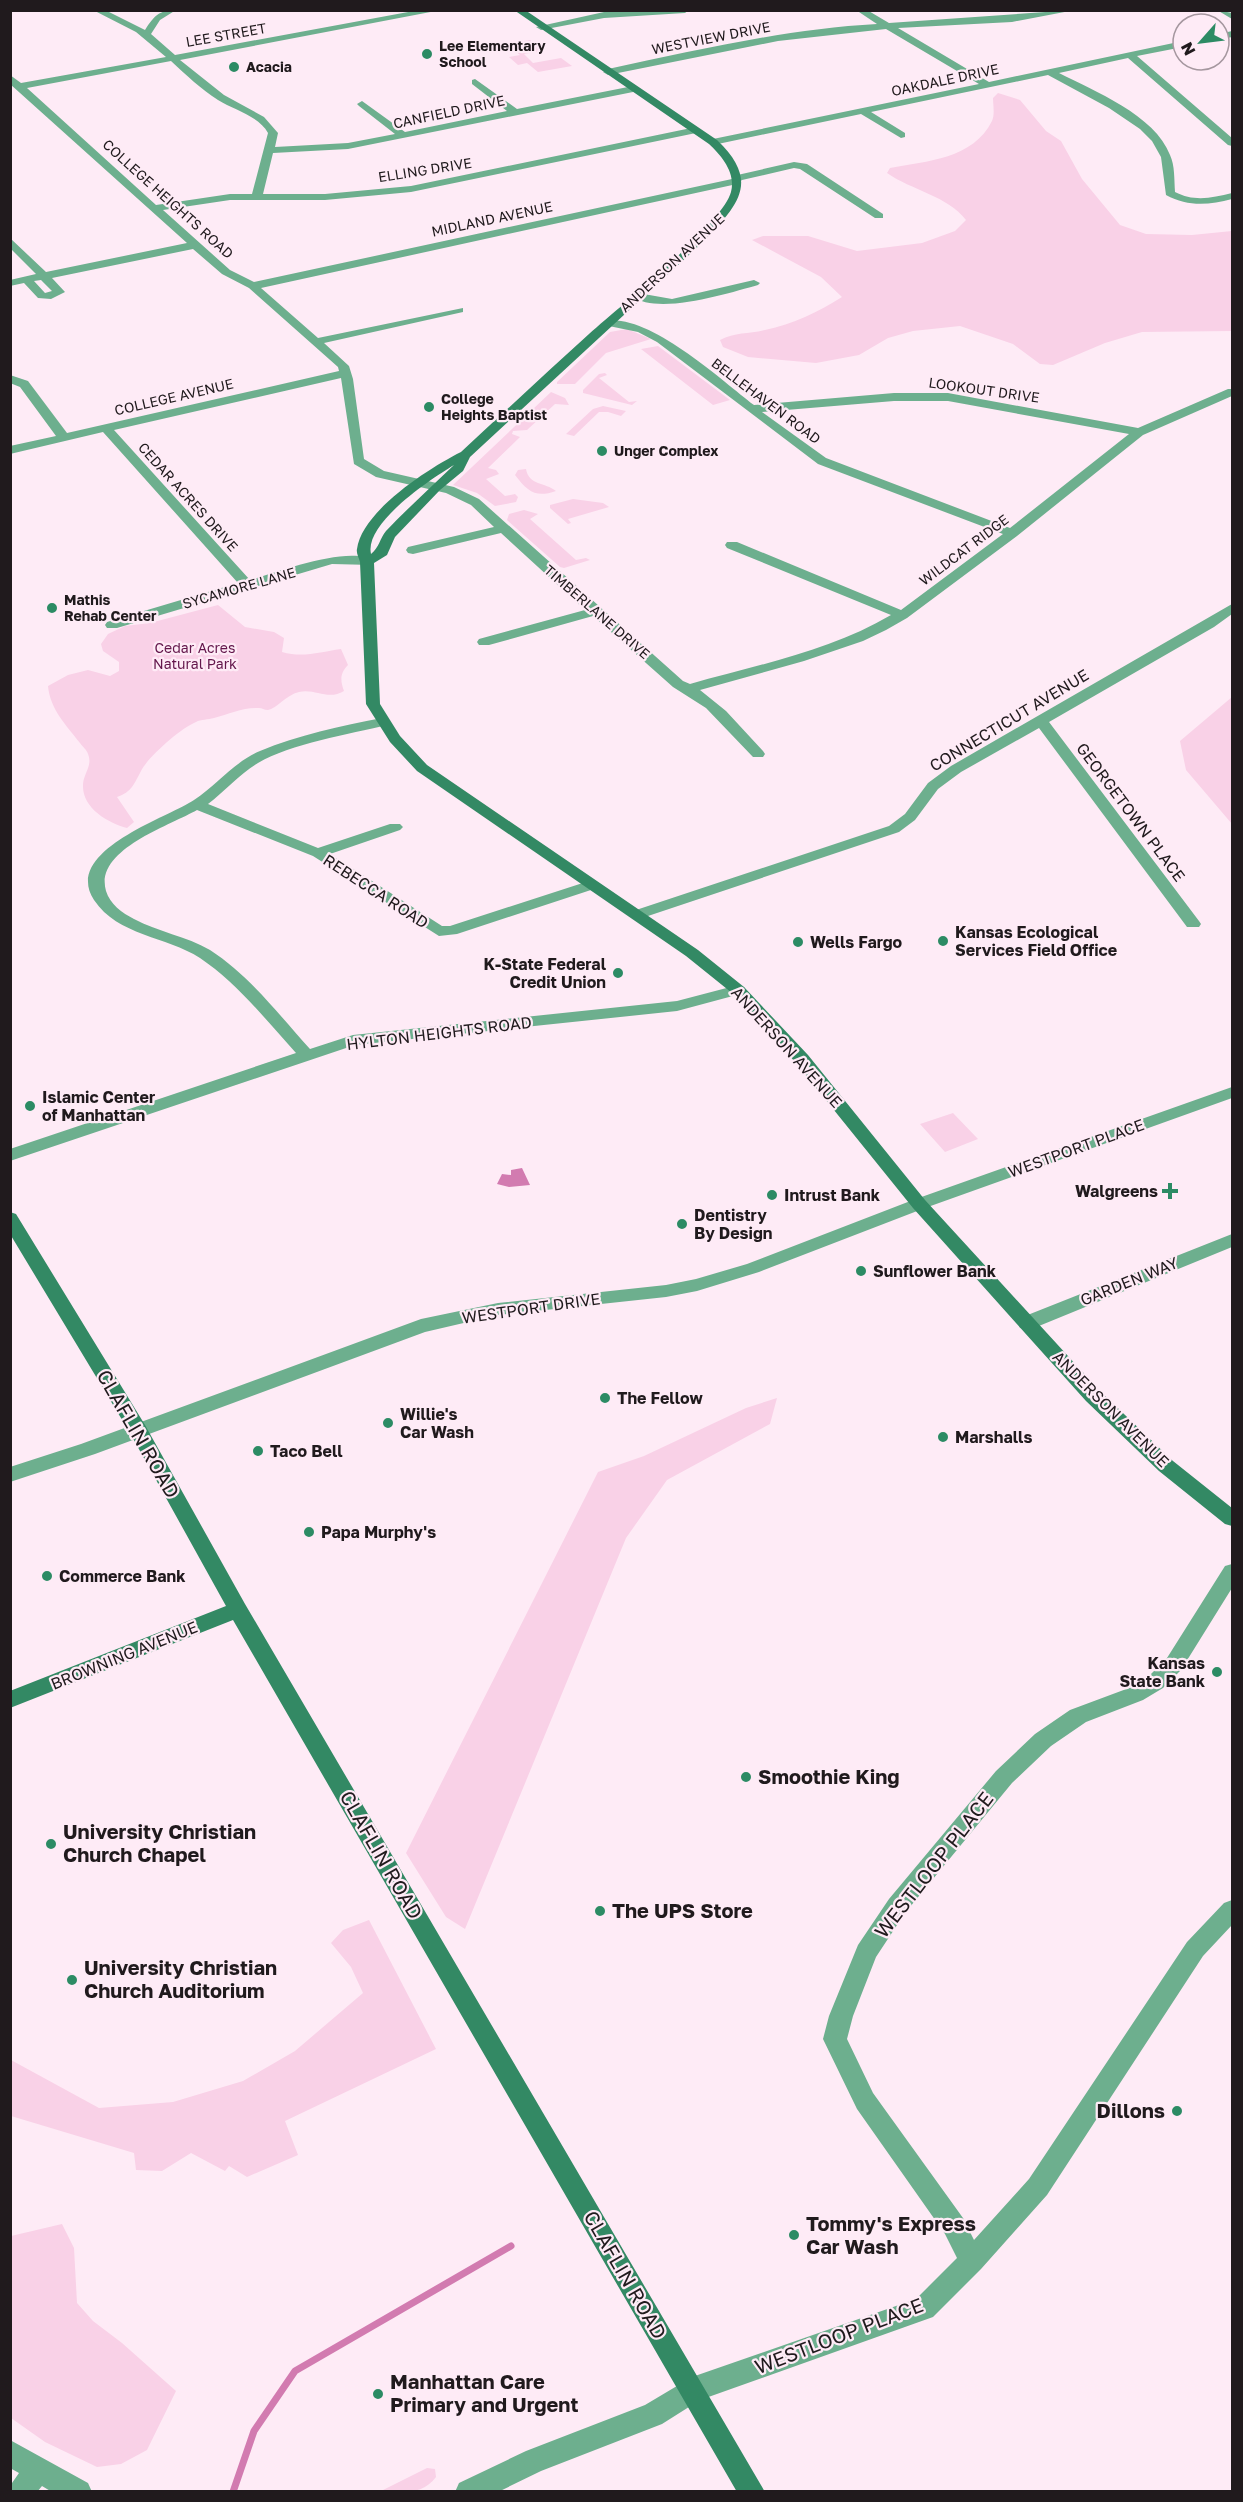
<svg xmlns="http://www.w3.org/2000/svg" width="1243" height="2502" viewBox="0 0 1243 2502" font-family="'Golos Text',sans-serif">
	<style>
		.green { fill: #f9d1e7 }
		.water { fill: #d27bb0 }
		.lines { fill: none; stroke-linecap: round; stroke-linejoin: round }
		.stream { stroke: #d27bb0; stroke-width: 7 }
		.street { fill: #6daf8e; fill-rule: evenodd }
		.secondary { fill: #338964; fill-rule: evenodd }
		.poi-dot { fill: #2c8b64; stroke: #feebf6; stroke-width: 2 }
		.labels { text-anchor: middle; stroke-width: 4.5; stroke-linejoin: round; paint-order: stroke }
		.far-street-label { font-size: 14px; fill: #201a1d; stroke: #feebf6 }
		.far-poi-label { font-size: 14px; font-weight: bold; fill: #201a1d; stroke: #feebf6; text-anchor: start }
		.far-park-label { font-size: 14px; fill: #63164b; stroke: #feebf6 }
		.street-label { font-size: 16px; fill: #201a1d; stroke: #feebf6 }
		.poi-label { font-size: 16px; font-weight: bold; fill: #201a1d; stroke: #feebf6; text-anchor: start }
		.near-street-label { font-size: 20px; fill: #201a1d; stroke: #feebf6 }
		.near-poi-label { font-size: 20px; font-weight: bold; fill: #201a1d; stroke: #feebf6; text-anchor: start }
	</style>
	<rect width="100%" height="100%" fill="#feebf6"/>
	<path class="green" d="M530,40l14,11 -20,3 9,9 28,-5 11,8 -34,6 -11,-9 -9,2 -9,-8 11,-2 -13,-11z
		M998,93l22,7 26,31 15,10 21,38 38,46 26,9 46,1 40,-4v100l-90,1 -37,11 -52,22 -13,-1 -27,-20 -53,-18 -47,5 -25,7 -29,17 -43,8 -68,-6 -25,-10 -3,-7c15,-8 29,-6 45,-10 28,-6 53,-18 77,-33l-21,-20 -69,-37 11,-4h45l49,15 65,-8 33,-12 11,-11c-18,-24 -55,-30 -79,-47l3,-5c37,-7 83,-9 102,-47 3,-6 1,-17 1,-23z
		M627,329l24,10 -45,14 -31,31h-18v-2l53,-50z
		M658,346l72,54 -17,5 -72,-56z
		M605,373l2,2 -8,3 30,24 8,-1 -5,4 -49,-12v-3l16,-16z
		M551,392l14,6 4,7 -14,-1 -28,26 -14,1 -1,3 8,3 -32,31 8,2 3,4 -13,5 19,17 10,-2 3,3 -2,5 -21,4 -18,-13 -24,-8z
		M603,406l23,5 -5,5 -13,-4h-9l-25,24 -8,-2 27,-25z
		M526,469c3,17 19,13 30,22 -20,7 -28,1 -41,-16l3,-5z
		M573,499l30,4 6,4 -41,12 3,4 -3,1 -18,-16v-3z
		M524,510l14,4 -8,5 46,41 10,-2 4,2 -26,8 -4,-1 -53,-47 2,-6z
		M218,605l27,22 29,5 10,6 -2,14c21,6 38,0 59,-3l7,16c-8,8 -8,15 -4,26 -16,10 -29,-3 -45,1 -13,3 -23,17 -31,18 -4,0 -6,-2 -9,-2 -16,-1 -30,6 -45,10 -6,2 -13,1 -18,4 -15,6 -48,35 -55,49 -7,13 -9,21 -24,26l17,25 -7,6c-19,-5 -45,-20 -44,-43 0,-11 10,-19 5,-31 -1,-4 -6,-8 -8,-11 -14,-18 -30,-34 -32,-57l20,-11 20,-5 22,6 9,-5v-9l-16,-11 -2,-7 7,-10 17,-8 25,-3z
		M1232,697v127l-46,-54 -6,-29z
		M953,1113l25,26 -33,13 -25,-28z
		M777,1398l-7,26 -103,56 -41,58 -161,391 -19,-12 -40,-64 192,-381 46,-16 102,-48z
		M369,1920l67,129 -151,72 13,34 -51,22 -18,-11 -4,5 -34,-18 -29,18 -26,-1 -2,-17 -123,-37v-56l88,48 74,-6 70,-21 52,-30 68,-58 -12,-26 -20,-24 12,-13z
		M62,2224l12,24 3,55 16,18 29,22 54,48 -29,59 -26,14 -24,3 -52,-25 -34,-24v-182z
		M427,2468l8,1 1,8c-14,19 -35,15 -55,14z"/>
	<path class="water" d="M522,1168l8,17 -21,2 -12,-3 5,-10 9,1v-5z"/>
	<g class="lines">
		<path class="stream" d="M233,2492l21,-61 41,-60 216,-125"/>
		<path class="street" d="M93,10h12l40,20c9,-14 14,-20 31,-20l-16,10 -9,14 24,21 244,-45h22l-261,50 44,35 40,22 14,16 -3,14 73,-4 47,-9 -36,-28 -2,-2 5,-3 43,31 102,-21 -35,-27v-4l3,-1 42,30 116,-23 5,3 -5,3 -285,57 -75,4 -10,41h62l86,-8 285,-59 5,3 -5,3 -285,59 -86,8h-95l-67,10 67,60 24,12 478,-103 1,-3 61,-14 13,2 76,50v4h-8l-75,-49 -6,-1 -52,12 -5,4 -476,104 57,50 145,-30v4l-139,31 25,23 4,13 11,80 20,12 70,16 25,12 204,182 7,3c67,-19 140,-33 201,-69l-164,-67 -2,-3 2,-3h10l164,68 102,-76 -185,-70 -161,-122 -19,-10 -34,-7v-4c44,-9 116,58 150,84l140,-12h54l190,35 90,-39h4v7l-89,39 -126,101 -110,82 -21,12 -23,11 -59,20 -104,29 26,21 37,40 2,3 -2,3h-10l-47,-49 -33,-21 -80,-71 -104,29h-10l-2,-3 2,-3 106,-29 -84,-77 -88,21 -5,-1 -2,-3 2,-3 86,-20 -23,-22 -25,-12 -70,-16 -22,-13 -13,-86 -227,52 136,150c25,-7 104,-37 124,-18l-2,3 -40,-1 -215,64h-10l-2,-3 2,-3 131,-39 -135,-151 -93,22v-8l46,-10 -36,-49 -10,-4v-8l18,6 39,52 272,-62 -1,-4 -89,-79 -27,-14 -29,-25 -141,29 13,14 -14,7 -13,-1 -14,-15 -14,3v-6l26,-6 -26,-26v-10l36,34 141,-29 -177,-159v-9l11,8 145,-26 -30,-25zM171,61c15,14 30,28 47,39 16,10 41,16 50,33l-16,61h-22l-74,11 -129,-117zM41,280l11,11 -7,2 -11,-12zM894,401h54l181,33 -119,94 -184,-70 -64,-46z
			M632,10h57l-4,3 -81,5 -63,12 -5,-3 68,-15z
			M856,10h11l22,13 186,-13 -63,12 -114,6 91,54 194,-41v6l-46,9 95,82v8l-4,-1 -100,-87 -69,15c35,18 96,42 111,82 5,11 4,24 5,37 19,10 37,6 57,1v6c-23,6 -44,8 -66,-4l-5,-38 -9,-16 -12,-12 -31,-21 -61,-33 -177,37 34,21v4l-4,1 -40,-24 -148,31 -5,-3 5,-3 266,-55 -93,-55 -108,12 -170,34 -5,-3 5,-3c89,-19 178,-40 269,-45z
			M1217,10l15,3v6z
			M1232,31v6l-13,3v-6z
			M754,280l6,3 -2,2c-29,8 -101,31 -126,11l6,-3 34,6z
			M1232,604v10l-18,13 -165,95 150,199 2,3 -2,3h-12l-148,-199 -78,44 -23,17 -23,31 -16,12 -257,86 -6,2 -8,-5 2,-3 259,-86 16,-12 23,-31 23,-17z
			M382,718l5,1 2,3 -2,3c-37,9 -97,19 -129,38 -18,11 -33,28 -50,41l110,44 72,-24h10l3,3 -3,3 -70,24 112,72h8l142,-46 8,5 -3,3 -140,46 -18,2 -126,-80 -116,-46c-28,16 -103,40 -91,81 4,13 16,22 28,28 24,13 52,17 76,31 39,25 69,65 100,99l43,-14 324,-34 61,-16 6,2 2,3 -2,3 -67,18 -322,34 -345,116v-12l286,-96c-30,-33 -59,-70 -96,-95 -34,-22 -82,-22 -106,-58 -32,-49 73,-82 100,-100 23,-15 40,-38 66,-49 38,-16 81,-25 122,-33z
			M1232,1087v11l-307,110 -166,64 -62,19 -31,6 -168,18 -73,17 -330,122 -85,28v-15l71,-23 340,-125 77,-16 168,-18 30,-6 51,-15 166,-64z
			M1232,1234v13l-198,81 -7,1 -7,-1 -2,-5 2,-5z
			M1232,1564v24l-51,82 -18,18 -20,12 -57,22 -35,24 -39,37 -107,130 -29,44 -23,59 -6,23 26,54 90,125 11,22 55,-61 158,-237 37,-39 8,-3v25l-29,31 -156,239 -66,74 -48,48 -233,83 -38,24 -121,47 -43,21h-43l4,-9 67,-32 119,-46 47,-28 224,-78 41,-41 -12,-24 -88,-125 -34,-70 6,-23 29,-71 31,-46 107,-128 39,-37 35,-24 59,-22 20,-12 18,-18 58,-92z
			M10,2440l78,43 4,9h-40l-10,-6 -5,6h-27l2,-9 7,-10 -9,-5z"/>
		<path class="secondary" d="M514,10h11l192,130c44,42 21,65 -14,102l-233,215 -7,14 -23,19 -45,47 -8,18 -13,8 6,141 20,32 27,29 271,185 46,37 64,68 117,145 175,191 73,70 59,47v18l-7,-2 -66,-53 -73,-70 -173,-193 -117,-145 -64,-70 -46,-37 -269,-185 -27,-29 -24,-38 -6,-142c-1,-4 -4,-9 -3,-13 5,-38 72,-81 104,-97 42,-39 85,-79 128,-118 29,-26 133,-109 142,-142 5,-19 -9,-36 -22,-48zM454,465c-23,22 -46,43 -68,66 -6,7 -7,17 -15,23 -7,-31 60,-75 83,-89z
			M10,1212l6,2 129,211 100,179 520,888h-28l-504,-872 -223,88v-17l216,-85 -96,-173 -120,-199z"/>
	</g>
	<g class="poi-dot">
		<circle cx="427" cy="54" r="6"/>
		<circle cx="234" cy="67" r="6"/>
		<circle cx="429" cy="407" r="6"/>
		<circle cx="602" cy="451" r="6"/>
		<circle cx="52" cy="608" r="6"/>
		<circle cx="943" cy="941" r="6"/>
		<circle cx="798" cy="942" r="6"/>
		<circle cx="618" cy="973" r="6"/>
		<circle cx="30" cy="1106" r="6"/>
		<path d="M1167 1182h6v6h6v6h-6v6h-6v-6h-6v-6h6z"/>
		<circle cx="772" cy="1195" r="6"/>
		<circle cx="682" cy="1224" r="6"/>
		<circle cx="861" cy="1271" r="6"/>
		<circle cx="605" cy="1398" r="6"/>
		<circle cx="388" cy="1423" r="6"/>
		<circle cx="943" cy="1437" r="6"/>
		<circle cx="258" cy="1451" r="6"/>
		<circle cx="309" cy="1532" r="6"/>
		<circle cx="47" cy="1576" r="6"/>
		<circle cx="1217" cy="1672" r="6"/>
		<circle cx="746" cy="1777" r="6"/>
		<circle cx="51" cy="1844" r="6"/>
		<circle cx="600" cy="1911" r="6"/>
		<circle cx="72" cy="1980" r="6"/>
		<circle cx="1177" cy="2111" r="6"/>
		<circle cx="794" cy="2235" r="6"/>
		<circle cx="378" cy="2394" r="6"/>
	</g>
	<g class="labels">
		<g class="far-street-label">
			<text transform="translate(226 35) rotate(-10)" y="5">LEE STREET</text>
			<text transform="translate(711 38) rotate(-11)" y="5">WESTVIEW DRIVE</text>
			<text transform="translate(945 80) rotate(-12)" y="5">OAKDALE DRIVE</text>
			<text transform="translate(449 112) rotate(-12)" y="5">CANFIELD DRIVE</text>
			<text transform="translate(425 170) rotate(-9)" y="5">ELLING DRIVE</text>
			<text transform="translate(168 199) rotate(42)" y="5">COLLEGE HEIGHTS ROAD</text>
			<text transform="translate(492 219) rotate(-12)" y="5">MIDLAND AVENUE</text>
			<text transform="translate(672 263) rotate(-43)" y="5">ANDERSON AVENUE</text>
			<text transform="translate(984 390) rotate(8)" y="5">LOOKOUT DRIVE</text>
			<text transform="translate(174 397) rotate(-13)" y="5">COLLEGE AVENUE</text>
			<text transform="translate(766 401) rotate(37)" y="5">BELLEHAVEN ROAD</text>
			<text transform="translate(188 497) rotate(48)" y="5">CEDAR ACRES DRIVE</text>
			<text transform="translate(964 550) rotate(-37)" y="5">WILDCAT RIDGE</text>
			<text transform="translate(239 588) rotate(-16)" y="5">SYCAMORE LANE</text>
			<text transform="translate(597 612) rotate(41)" y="5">TIMBERLANE DRIVE</text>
		</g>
		<g class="far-poi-label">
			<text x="439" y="51">Lee Elementary<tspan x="439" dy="16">School</tspan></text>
			<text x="246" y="72">Acacia</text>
			<text x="441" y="404">College<tspan x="441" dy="16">Heights Baptist</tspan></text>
			<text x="614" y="456">Unger Complex</text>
			<text x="64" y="605">Mathis<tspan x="64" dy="16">Rehab Center</tspan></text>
		</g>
		<g class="far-park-label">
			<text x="195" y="653">Cedar Acres<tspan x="195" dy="16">Natural Park</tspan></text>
		</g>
		<g class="street-label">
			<text transform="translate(1009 720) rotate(-31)" y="6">CONNECTICUT AVENUE</text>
			<text transform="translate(1131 812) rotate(53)" y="6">GEORGETOWN PLACE</text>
			<text transform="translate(376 891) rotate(33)" y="6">REBECCA ROAD</text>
			<text transform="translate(439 1033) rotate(-7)" y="6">HYLTON HEIGHTS ROAD</text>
			<text transform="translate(787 1047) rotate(48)" y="6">ANDERSON AVENUE</text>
			<text transform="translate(1076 1148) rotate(-20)" y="6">WESTPORT PLACE</text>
			<text transform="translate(1129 1281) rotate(-22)" y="6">GARDEN WAY</text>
			<text transform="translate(531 1308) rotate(-8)" y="6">WESTPORT DRIVE</text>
			<text transform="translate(1111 1409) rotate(45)" y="6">ANDERSON AVENUE</text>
			<text transform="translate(124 1655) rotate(-22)" y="6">BROWNING AVENUE</text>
		</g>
		<g class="poi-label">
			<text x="955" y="938">Kansas Ecological<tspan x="955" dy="18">Services Field Office</tspan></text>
			<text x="810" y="948">Wells Fargo</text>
			<text x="606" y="970" text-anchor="end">K-State Federal<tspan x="606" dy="18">Credit Union</tspan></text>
			<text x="42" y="1103">Islamic Center<tspan x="42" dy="18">of Manhattan</tspan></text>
			<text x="1158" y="1197" text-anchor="end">Walgreens</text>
			<text x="784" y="1201">Intrust Bank</text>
			<text x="694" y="1221">Dentistry<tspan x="694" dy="18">By Design</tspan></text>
			<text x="873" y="1277">Sunflower Bank</text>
			<text x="617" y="1404">The Fellow</text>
			<text x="400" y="1420">Willie's<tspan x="400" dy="18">Car Wash</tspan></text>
			<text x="955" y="1443">Marshalls</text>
			<text x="270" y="1457">Taco Bell</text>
			<text x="321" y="1538">Papa Murphy's</text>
			<text x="59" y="1582">Commerce Bank</text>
			<text x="1205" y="1669" text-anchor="end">Kansas<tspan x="1205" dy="18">State Bank</tspan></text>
		</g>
		<g class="near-street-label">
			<text transform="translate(138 1434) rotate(60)" y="7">CLAFLIN ROAD</text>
			<text transform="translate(381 1855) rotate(60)" y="7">CLAFLIN ROAD</text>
			<text transform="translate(934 1865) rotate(-52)" y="7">WESTLOOP PLACE</text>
			<text transform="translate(625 2275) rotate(60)" y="7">CLAFLIN ROAD</text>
			<text transform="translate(839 2336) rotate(-21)" y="7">WESTLOOP PLACE</text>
		</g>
		<g class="near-poi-label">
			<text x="758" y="1784">Smoothie King</text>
			<text x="63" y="1839">University Christian<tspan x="63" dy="23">Church Chapel</tspan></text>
			<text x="612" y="1918">The UPS Store</text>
			<text x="84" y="1975">University Christian<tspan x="84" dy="23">Church Auditorium</tspan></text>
			<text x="1165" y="2118" text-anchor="end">Dillons</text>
			<text x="806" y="2231">Tommy's Express<tspan x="806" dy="23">Car Wash</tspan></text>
			<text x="390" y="2389">Manhattan Care<tspan x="390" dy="23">Primary and Urgent</tspan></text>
		</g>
	</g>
	<rect width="1243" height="2502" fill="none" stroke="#201a1d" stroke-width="24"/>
	<g transform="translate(1201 42) rotate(242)"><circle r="28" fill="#feebf6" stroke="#a5979f" stroke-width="1.5"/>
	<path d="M0-4.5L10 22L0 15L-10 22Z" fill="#2c8b64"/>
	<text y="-9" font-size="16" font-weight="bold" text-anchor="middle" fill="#201a1d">N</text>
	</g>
</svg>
